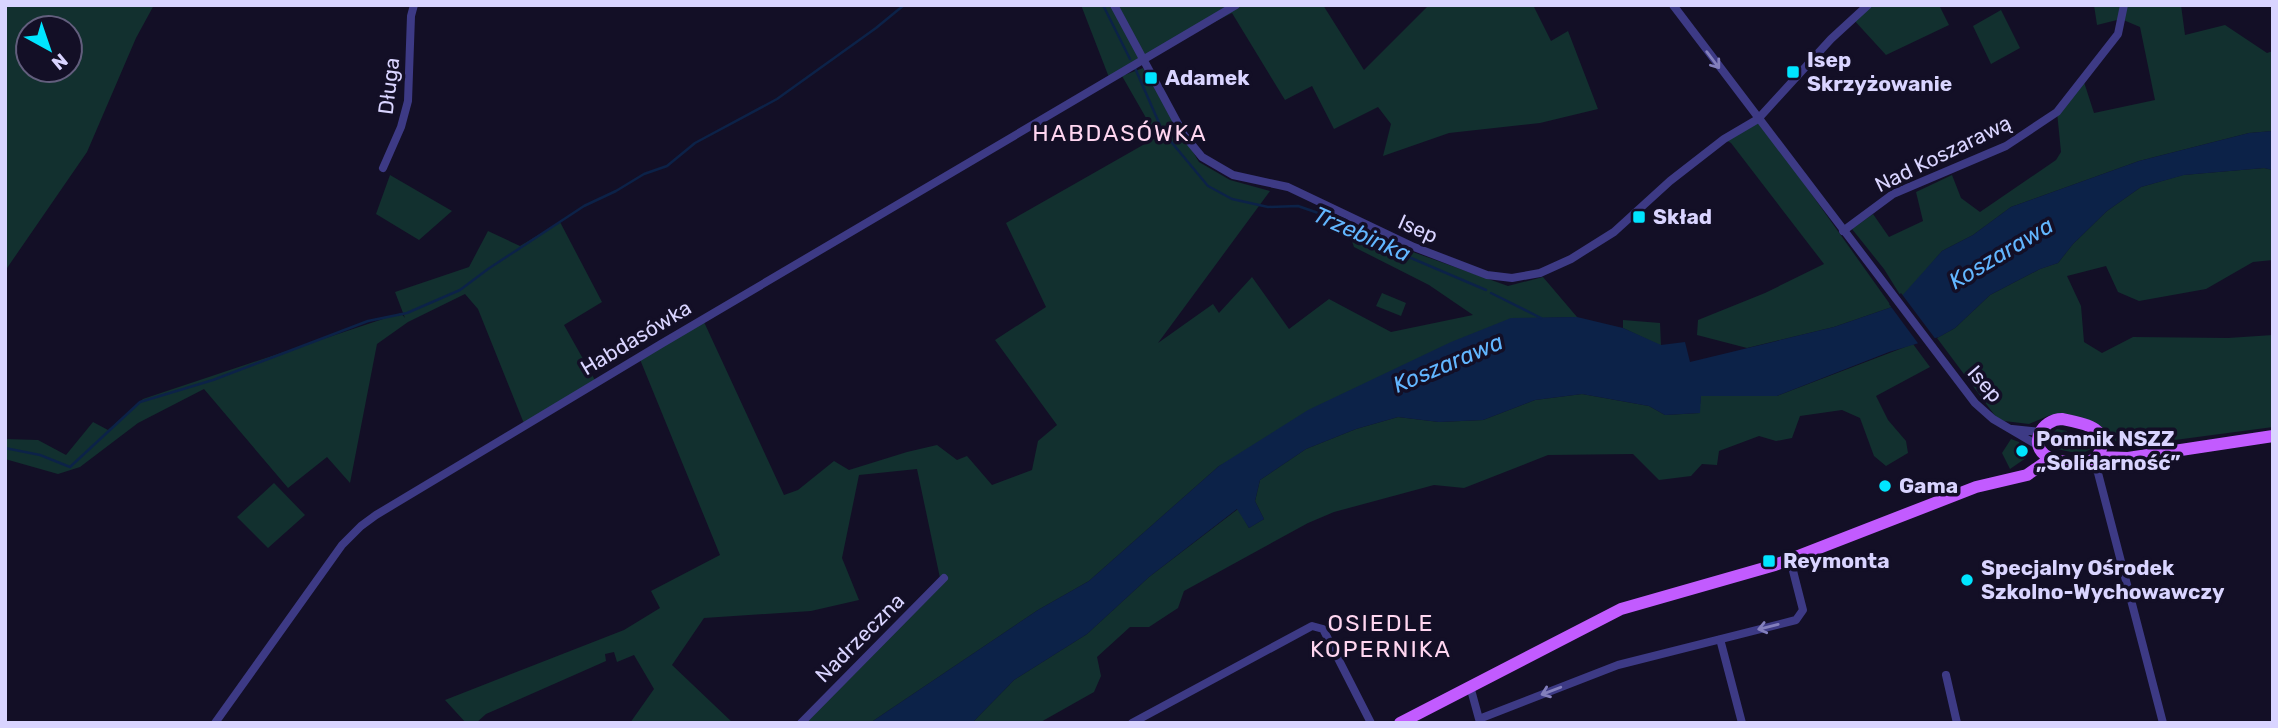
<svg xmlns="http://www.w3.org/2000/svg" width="2278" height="728" viewBox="0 0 2278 728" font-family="Rubik,sans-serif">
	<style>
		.green { fill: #12302f; fill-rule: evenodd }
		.water { fill: #0c2248 }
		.pier { fill: #130f26 }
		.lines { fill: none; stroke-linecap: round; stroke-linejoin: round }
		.stream { stroke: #0c2248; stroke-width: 2.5 }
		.street { stroke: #3d3a85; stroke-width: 8 }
		.primary { stroke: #c25bff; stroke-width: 12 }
		.oneway { stroke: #837fbc }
		.poi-dot { fill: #00e5ff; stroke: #130f26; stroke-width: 2.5 }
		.labels { text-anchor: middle; stroke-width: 7; stroke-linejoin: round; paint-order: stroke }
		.poi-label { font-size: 21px; font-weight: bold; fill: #d9d4ff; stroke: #130f26; text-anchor: start }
		.street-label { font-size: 21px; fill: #d9d4ff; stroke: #130f26 }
		.neighbourhood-label { font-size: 23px; letter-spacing: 2px; fill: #ffd6f0; stroke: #130f26 }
		.water-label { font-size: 23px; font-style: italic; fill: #62b6ff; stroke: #130f26 }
	</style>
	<rect width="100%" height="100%" fill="#130f26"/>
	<path class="green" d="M5,5h149l-18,33 -49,114 -82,119zM28,28h42v42h-42z
		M1081,5h242l41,65 65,-65h104l18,36 17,-10 30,78 -58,14 -91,10 -66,23 8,-32 -13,-17 -44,22 -22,-43 -27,14 -53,-87 -89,45 -33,22z
		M1868,5h71l10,20 -63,30 -33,-36z
		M2094,5h87l4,30 40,-10 42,28 6,-2v80l-24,2 -110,28 -128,46 -38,28 -31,16 -40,47 -18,-29 -32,-40 21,-15 16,23 34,-16 -7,-29 36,-17 9,23 19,14 76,-52 5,-8 -4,-40 26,-33 11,34 61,-13 -15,-73 -19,-8 -24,6z
		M2001,10l19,38 -29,16 -18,-38z
		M1143,68l56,94 31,18 40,11 -112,152 55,-39 6,9 33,-36 37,52 40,-30 62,33 82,-17 -44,-30 -75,-38 -5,-14 6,-9 55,27 98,35 35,-9 34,40 -66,2 -292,147 -130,115 -51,29 -168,113h-64l134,-145 -23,-109 -58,6 -17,83 17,42 -48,11 -107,7 -32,47 61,58h-103l24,-34 -20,-34 -17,7 -3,-10 -9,2 1,7 -120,53 -10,9h-10l-21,-23 179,-70 36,-22 -9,-17 69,-36 -81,-198 65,-35 80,173 14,-5 36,-29 15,9 58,-18 30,-7 20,15 10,-4 25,29 40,-15 6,-29 19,-16 -62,-85 51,-33 -40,-84 151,-86 -35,-61z
		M1758,119l134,188 -58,20 -87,21 -50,-13 1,-15 67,-27 59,-29 -93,-121 -7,-4z
		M2264,168l9,2v90l-20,2 -47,27 -67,12 -21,-9 -12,-26 -39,10 14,30 3,36 18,11 31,-16 95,1 45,-3v92l-151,20 -20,-19 -40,-12 -12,-1 -21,9 -25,-3 -8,-4 -59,-79 18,-10 35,-33 50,-26 18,-6 15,-19 34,-33 34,-24 42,-12z
		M390,175l62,36 -33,29 -43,-26z
		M560,222l42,80 -38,23 32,57 -71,44 -47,-117 -13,-15 -57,28 -31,22 -27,139 -23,-26 -39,31 -84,-99 -66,34 -58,44 -22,7 -53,-15v-20l33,1 28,15 27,-33 15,8 35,-31 258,-86 4,5 -10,-26 74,-25 19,-36 32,15z
		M1382,293l24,10 -5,13 -25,-10z
		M1623,320l37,3 1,23 -38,-18z
		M1913,344l17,23 -54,29 12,24 18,21 2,12 -22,13 -12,-10 -14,-38 -18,-8 -42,6 -8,22 -16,3 -17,-5 -40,15 -2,14 -15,-1 -11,12 -32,4 -26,-26 -85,1 -84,33 -30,-3 -100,27 -26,11 -124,68 -6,17 -29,19h-19l-33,30 4,19 -7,16 -55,31h-67l42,-43 73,-46 62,-57 89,-68 11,19 15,-9 -9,-18 5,-21 46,-31 50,-20 42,-12 41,5 44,-2 52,-20 47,-6 67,12 16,9 34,-2 2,-17h76z
		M2057,429l10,2 1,8 4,1 5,-7 10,1 4,6v9l-10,5 -29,-6 -3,-4v-7z
		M2011,439l8,3 7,16 -16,11 -8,-16z
		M274,483l31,32 -37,33 -31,-31z"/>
	<path class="water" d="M2273,131v39l-9,-2 -80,7 -43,12 -34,24 -34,33 -15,19 -18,6 -50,26 -35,33 -16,9 -50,15 -112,44h-76l-1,17 -35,2 -16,-9 -67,-12 -47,6 -52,20 -44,2 -41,-5 -42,12 -50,20 -46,31 -5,21 9,18 -15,9 -12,-19 -88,68 -62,57 -73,46 -42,43h-102l168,-113 51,-29 130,-115 89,-56 143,-68 60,-24 66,-1 46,11 38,17 24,-3 5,20 144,-35 58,-20 50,-56 31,-16 38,-28 128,-46 110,-28z"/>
	<path class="pier" d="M1901,293l36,48 -17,5 -31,-42z"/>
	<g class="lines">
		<path class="stream" d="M1103,5l27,54
			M1135,68l28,64 45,54 24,13 36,8 30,-1 26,9 87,43 75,32
			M1491,293l50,25
			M5,448l35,7 30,12 70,-65 73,-22 155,-59 39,-8 53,-23 28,-21 96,-63 32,-15 28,-17 23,-8 28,-23 82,-44 99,-71 28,-23"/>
		<path class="street" d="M1114,5l70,130 18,22 31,18 55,12 126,60 73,28 25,3 28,-5 31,-14 43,-27 56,-51 54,-42 34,-20 73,-80 37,-34
			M1673,5l302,398 18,16 46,27
			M383,168l18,-41 7,-26 3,-85 3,-11
			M1843,231l50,-37 113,-48 51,-34 61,-78 6,-29
			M2012,429l28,3
			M2092,461l6,12 65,250
			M1720,639l22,84
			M1946,675l11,48
			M1470,686l9,33 139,-54 178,-45 7,-10 -13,-51
			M215,723l127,-178 19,-19 15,-11 285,-171 575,-339
			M801,723l143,-145
			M1132,723l180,-97 11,3 48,94"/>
		<path class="primary" d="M2062,419c21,4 53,9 35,38 -9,7 -16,8 -27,6 -7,-2 -15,-2 -22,-6 -21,-12 -6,-38 14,-38z
			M2097,457l31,1 145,-22
			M1400,723l221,-114 154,-44 201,-78 51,-12 23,-16"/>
	</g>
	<defs><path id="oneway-shaft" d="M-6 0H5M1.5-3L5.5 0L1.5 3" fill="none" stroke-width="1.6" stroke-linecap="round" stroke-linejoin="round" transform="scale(1.75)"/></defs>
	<g class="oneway">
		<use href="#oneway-shaft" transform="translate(1713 60) rotate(53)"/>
		<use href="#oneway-shaft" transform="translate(1768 627) rotate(166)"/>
		<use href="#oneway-shaft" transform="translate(1551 691) rotate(159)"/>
	</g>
	<g class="poi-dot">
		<rect x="1786" y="65" width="14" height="14" rx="3.5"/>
		<rect x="1144" y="71" width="14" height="14" rx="3.5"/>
		<rect x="1632" y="210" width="14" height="14" rx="3.5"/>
		<circle cx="2022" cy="451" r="7"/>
		<circle cx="1885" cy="486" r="7"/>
		<rect x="1762" y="554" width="14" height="14" rx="3.5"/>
		<circle cx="1967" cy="580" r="7"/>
	</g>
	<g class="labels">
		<g class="poi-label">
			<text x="1807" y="67">Isep<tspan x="1807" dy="24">Skrzyżowanie</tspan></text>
			<text x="1165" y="85">Adamek</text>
			<text x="1653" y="224">Skład</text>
			<text x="2036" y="446">Pomnik NSZZ<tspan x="2036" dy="24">„Solidarność”</tspan></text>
			<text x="1899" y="493">Gama</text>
			<text x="1783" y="568">Reymonta</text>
			<text x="1981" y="575">Specjalny Ośrodek<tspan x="1981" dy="24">Szkolno-Wychowawczy</tspan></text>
		</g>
		<g class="street-label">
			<text transform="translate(389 86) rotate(-83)" y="7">Długa</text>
			<text transform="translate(1943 154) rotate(-26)" y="7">Nad Koszarawą</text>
			<text transform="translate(1418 229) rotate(24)" y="7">Isep</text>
			<text transform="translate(636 338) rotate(-31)" y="7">Habdasówka</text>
			<text transform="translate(1985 384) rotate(49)" y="7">Isep</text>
			<text transform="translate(860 638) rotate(-45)" y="7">Nadrzeczna</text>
		</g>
		<g class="neighbourhood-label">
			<text x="1120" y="141">HABDASÓWKA</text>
			<text x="1381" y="631">OSIEDLE<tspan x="1381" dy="26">KOPERNIKA</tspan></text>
		</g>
		<g class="water-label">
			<text transform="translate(1362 234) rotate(24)" y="8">Trzebinka</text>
			<text transform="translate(2001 253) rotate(-31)" y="8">Koszarawa</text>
			<text transform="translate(1448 363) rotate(-23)" y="8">Koszarawa</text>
		</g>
	</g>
	<rect width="2278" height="728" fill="none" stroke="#d9d4ff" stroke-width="14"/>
	<g transform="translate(49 49) rotate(140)"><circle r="33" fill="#130f26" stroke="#625e7d" stroke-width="2"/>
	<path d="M0-5L12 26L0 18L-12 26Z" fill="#00e5ff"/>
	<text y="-10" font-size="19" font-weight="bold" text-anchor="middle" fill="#d9d4ff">N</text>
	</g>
</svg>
